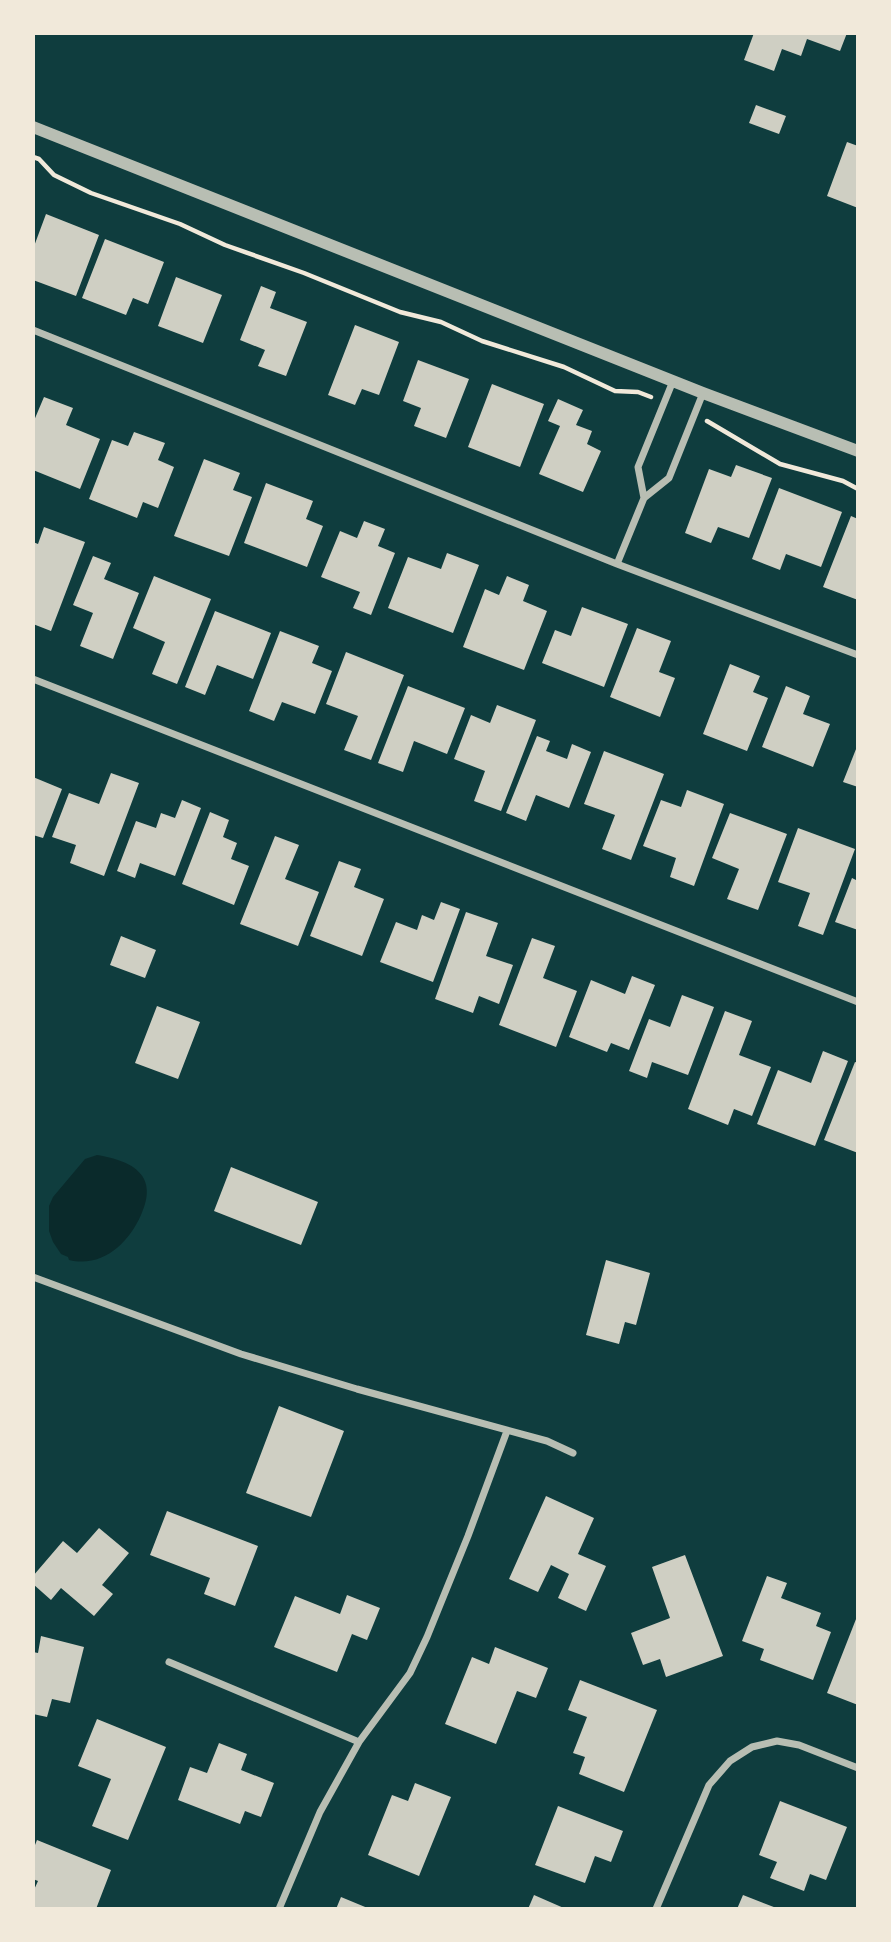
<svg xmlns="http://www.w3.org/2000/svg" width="891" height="1942" viewBox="0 0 891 1942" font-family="'Nunito Sans',sans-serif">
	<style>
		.water { fill: #0a2a2b }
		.building { fill: #cfcfc3 }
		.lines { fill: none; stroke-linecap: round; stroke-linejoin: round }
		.path { stroke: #f1e9da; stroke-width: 4.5 }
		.minor { stroke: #b8beb3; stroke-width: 7 }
		.tertiary { stroke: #b8beb3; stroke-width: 12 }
	</style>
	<rect width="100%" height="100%" fill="#0f3d3e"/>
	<path class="water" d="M97,1155c37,6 62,21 44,60 -13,29 -39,53 -72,45l-1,-3 -7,-3 -8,-12 -4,-11v-25l4,-9 32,-38z"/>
	<path class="building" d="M754,33h93l-7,18 -33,-12 -6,17 -19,-7 -8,22 -30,-11z
		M756,105l30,11 -7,18 -30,-11z
		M847,142l11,4v62l-31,-12z
		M46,214l53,21 -23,61 -43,-16v-31z
		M105,239l59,23 -16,42 -15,-6 -7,17 -44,-17z
		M176,277l46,18 -19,48 -45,-17z
		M261,286l15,6 -6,16 37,14 -21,54 -28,-10 7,-16 -25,-10z
		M355,325l44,17 -20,53 -17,-6 -7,16 -27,-10z
		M418,360l51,19 -23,59 -32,-12 7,-18 -18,-7z
		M492,384l52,20 -24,63 -52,-20z
		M44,397l29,11 -7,17 34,14 -20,50 -47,-19v-47z
		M558,399l25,11 -7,15 16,6 -5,13 14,7 -18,41 -44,-18 21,-48 -12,-5z
		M134,432l31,11 -7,17 16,7 -16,41 -15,-6 -6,16 -48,-19 23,-59 16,6z
		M204,459l36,14 -7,17 19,7 -23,59 -55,-20z
		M736,465l36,13 -23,60 -31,-11 -7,16 -26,-10 24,-64 22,8z
		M266,483l47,18 -7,18 17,7 -16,41 -63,-24z
		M779,488l63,24 -21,55 -35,-13 -6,16 -28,-11z
		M851,516l7,3v81l-35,-13z
		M364,521l21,8 -7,17 17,7 -24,62 -18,-7 7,-16 -39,-15 19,-46 17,7z
		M44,527l41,15 -34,89 -18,-7v-82l5,2z
		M447,553l32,12 -26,68 -65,-25 20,-51 33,12z
		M93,556l18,7 -7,16 35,14 -26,66 -33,-13 13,-33 -20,-8z
		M154,576l57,23 -34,85 -25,-10 13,-32 -32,-14z
		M507,576l22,9 -6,16 24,10 -23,59 -61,-23 22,-58 14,6z
		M582,607l46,17 -24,63 -62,-24 13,-33 16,6z
		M215,611l56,22 -18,46 -36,-14 -12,30 -20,-8z
		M637,628l34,13 -12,31 16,6 -15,39 -50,-20z
		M280,631l39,15 -7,17 20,8 -17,43 -33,-12 -8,19 -25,-10z
		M346,652l58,23 -33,85 -27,-10 14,-34 -32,-12z
		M730,664l30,12 -7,16 15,6 -21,53 -44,-17z
		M408,686l57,22 -18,46 -33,-13 -11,31 -25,-9z
		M786,686l24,10 -7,18 27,10 -17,43 -51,-20z
		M497,705l39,15 -35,91 -27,-10 11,-30 -31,-12 17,-44 19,8z
		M537,736l13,5 -4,10 21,8 5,-15 19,8 -22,56 -33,-13 -10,26 -20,-8z
		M858,744v43l-15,-5z
		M604,751l60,23 -33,86 -29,-11 13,-34 -31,-11z
		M111,773l28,10 -35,93 -34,-13 6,-18 -24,-8 17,-44 30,11z
		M33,777l29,12 -19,49 -10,-3z
		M687,790l37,14 -30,82 -24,-9 6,-19 -33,-12 18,-46 20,7z
		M182,800l19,8 -26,68 -35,-13 -5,15 -18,-7 19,-50 20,7 5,-15 14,5z
		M210,812l19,8 -6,17 14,6 -6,16 18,7 -15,39 -52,-21z
		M730,813l57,21 -29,76 -31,-11 12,-30 -27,-11z
		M798,828l57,21 -32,86 -25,-9 12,-33 -32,-11z
		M275,836l24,9 -14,34 34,13 -21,54 -58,-22z
		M339,861l22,8 -7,18 30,12 -22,57 -52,-20z
		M852,878l6,3v49l-23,-8z
		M441,902l19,7 -27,73 -53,-20 16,-40 21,8 5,-15 12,5z
		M466,912l32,11 -12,33 27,9 -14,39 -20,-8 -6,17 -38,-14z
		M121,936l35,14 -11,28 -35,-13z
		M532,938l23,8 -12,32 34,13 -21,56 -57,-22z
		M632,976l23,9 -26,65 -18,-7 -4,9 -38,-15 22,-57 34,14z
		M682,995l32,12 -26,68 -36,-13 -5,16 -18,-7 20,-52 21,8z
		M157,1006l43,16 -22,57 -43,-16z
		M725,1011l27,10 -13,34 32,12 -19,49 -18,-7 -6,16 -40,-16z
		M823,1051l25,10 -33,85 -58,-22 21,-54 33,13z
		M855,1062l3,1v90l-34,-13z
		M231,1167l87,35 -17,43 -87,-34z
		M606,1260l44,13 -14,52 -11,-3 -6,22 -33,-9z
		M279,1406l65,25 -33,86 -65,-24z
		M546,1496l48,22 -16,36 28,12 -20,45 -28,-13 11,-24 -18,-9 -13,27 -29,-13z
		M167,1511l91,35 -23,60 -31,-12 6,-16 -60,-23z
		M99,1528l30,25 -27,32 11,9 -19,22 -33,-28 -10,12 -18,-16v-8l30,-35 14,12z
		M685,1555l38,101 -57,21 -6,-18 -17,6 -12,-32 39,-15 -18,-51z
		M767,1576l20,7 -6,15 40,15 -5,13 15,6 -18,48 -53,-20 4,-11 -22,-8z
		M347,1595l33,13 -13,32 -15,-6 -15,38 -63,-25 21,-51 45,18z
		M858,1614v91l-31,-12z
		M41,1636l43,11 -14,56 -18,-4 -5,18 -14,-3v-62l5,1z
		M495,1647l53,21 -12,30 -19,-7 -21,53 -51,-20 27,-67 17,7z
		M580,1680l77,30 -33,82 -45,-18 6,-17 -12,-4 14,-36 -19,-7z
		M97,1719l69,28 -38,93 -36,-14 19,-47 -33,-13z
		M219,1743l28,11 -6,16 33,13 -13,34 -16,-6 -5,13 -62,-24 12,-33 17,6z
		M415,1783l36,14 -32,79 -51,-21 24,-60 16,6z
		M780,1801l67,26 -21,53 -16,-6 -6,17 -34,-13 7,-16 -18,-7z
		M558,1806l65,25 -12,31 -16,-6 -10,27 -50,-18z
		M37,1840l74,30 -15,39h-63v-17l5,-11 -5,-2v-29z
		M534,1895l32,14h-38z
		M743,1895l36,14h-42z
		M341,1897l29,12h-34z"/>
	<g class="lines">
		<path class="path" d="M33,157l6,2 15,16 37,18 89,31 45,21 79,28 96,39 41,10 41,19 82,26 51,24 23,1 13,5
			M707,421l73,43 63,17 15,8"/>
		<path class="minor" d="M33,330l584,234 241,91
			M644,498l-6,-31 35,-86
			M617,564l27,-66 25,-20 34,-85
			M33,679l825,323
			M33,1277l208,77 116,35 190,52 26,12
			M169,1662l190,80
			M279,1909l41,-97 39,-70 51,-69 17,-36 41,-101 39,-105
			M656,1909l53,-124 21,-24 22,-14 25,-6 22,4 59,23"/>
		<path class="tertiary" d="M33,127l670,266 155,58"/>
	</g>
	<rect width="891" height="1942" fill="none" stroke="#f1e9da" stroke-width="70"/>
</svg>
